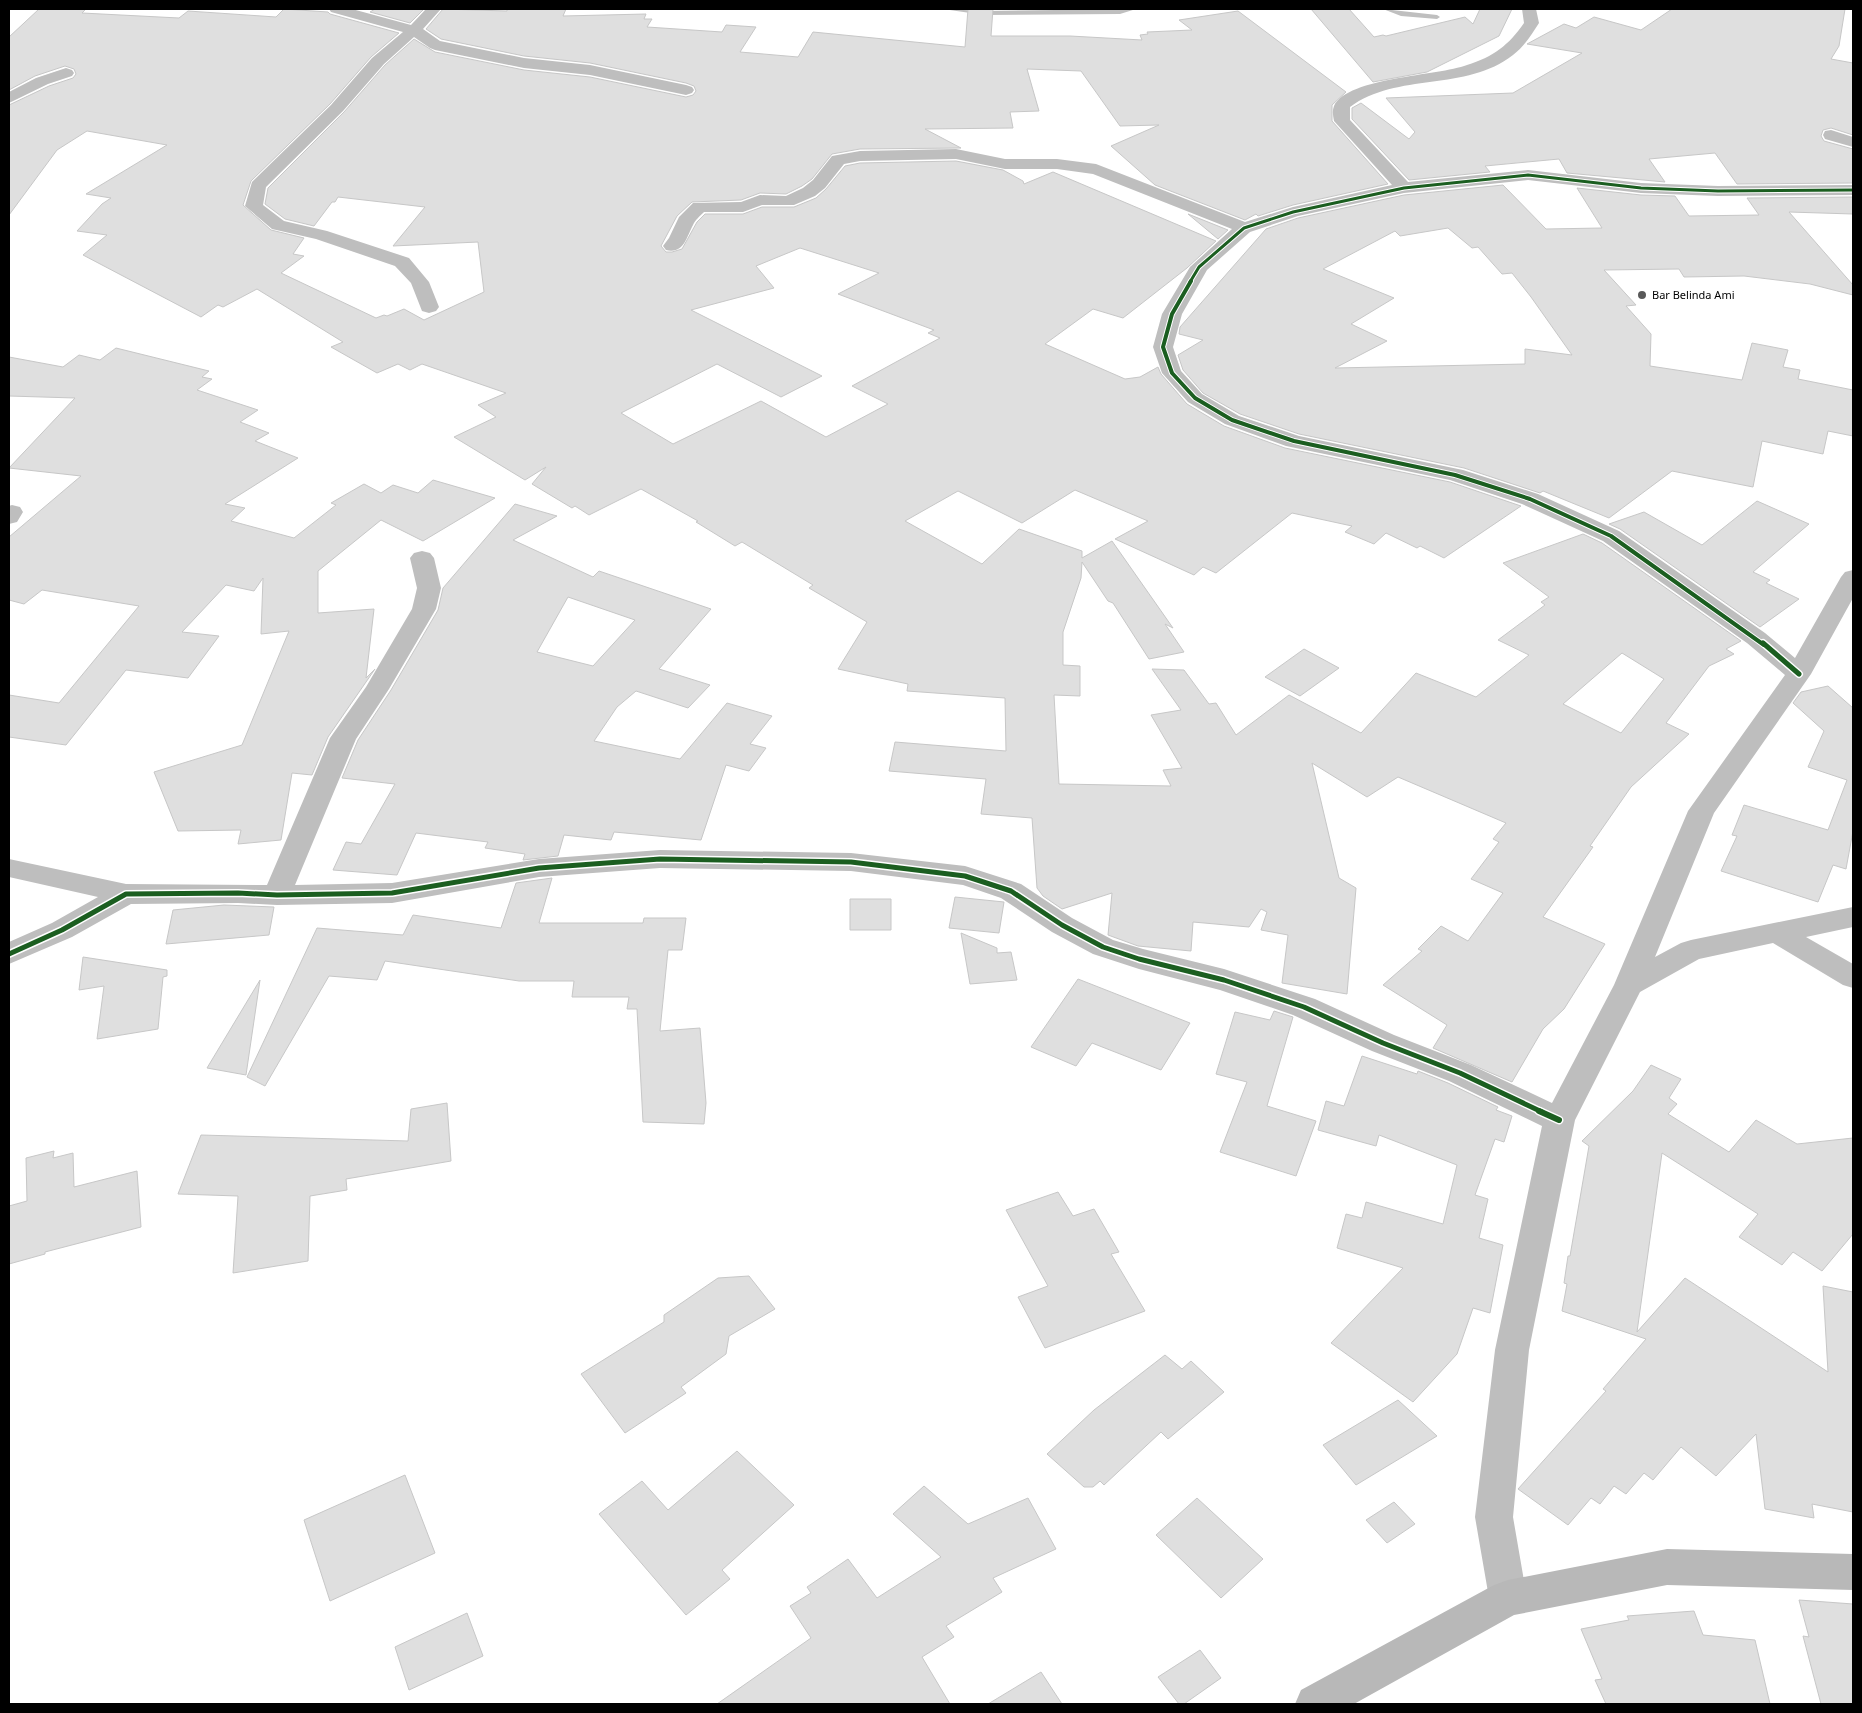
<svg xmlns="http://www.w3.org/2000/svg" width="1862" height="1713" viewBox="0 0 1862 1713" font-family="'Noto Sans',sans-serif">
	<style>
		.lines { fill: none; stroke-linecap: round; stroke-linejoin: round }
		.stream { fill: #bfbfbf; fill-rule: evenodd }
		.building { fill: #dfdfdf; stroke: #c7c7c7; fill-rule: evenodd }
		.street { fill: #bebebe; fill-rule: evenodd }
		.secondary { fill: #b8b8b8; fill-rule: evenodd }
		.cycleway-far3-casing { stroke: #fff; stroke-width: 5 }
		.cycleway-far2-casing { stroke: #fff; stroke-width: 6 }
		.cycleway-far1-casing { stroke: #fff; stroke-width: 8 }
		.cycleway-casing { stroke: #fff; stroke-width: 9 }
		.cycleway-far3 { stroke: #1b5e20; stroke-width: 3 }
		.cycleway-far2 { stroke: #1b5e20; stroke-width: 4 }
		.cycleway-far1 { stroke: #1b5e20; stroke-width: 5 }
		.cycleway { stroke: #1b5e20; stroke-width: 6 }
		.poi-dot { fill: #595959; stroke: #fff; stroke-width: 2 }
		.labels { text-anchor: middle; stroke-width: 4.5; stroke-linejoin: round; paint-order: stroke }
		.far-poi-label { font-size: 11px; fill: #000; stroke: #fff; text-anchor: start }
	</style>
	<rect width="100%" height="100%" fill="#fff"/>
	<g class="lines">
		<path class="stream" d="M943,9l41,2 152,-2 -16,5 -136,1z
			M1383,9l54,6 3,2 -3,2 -36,-3z"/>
	</g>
	<path class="building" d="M39,9h47l-4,4 97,5 9,-7 88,6 8,-8 44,3 2,2 69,19 -28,24 -41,47 -79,77 -8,24 28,25 33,8 -11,16 11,2 -23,17 95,45 8,-3 3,1 17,-7 20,11 60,-28 -6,-50 -85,4 32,-39 -87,-10 -3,5h-3l-18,24 -29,-7 -20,-15 3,-16 76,-76 41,-47 29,-26 21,13 89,18 66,7 96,20 7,-2 3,-4 -2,-5 -8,-3 -96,-20 -66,-7 -83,-17 -15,-10 17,-20 64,2v-2h59l-3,7 83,-2 -2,5h8l-5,8 75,5 4,-7 30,2 -16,25 58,5 15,-25 152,15 3,-38h25l-2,27h79l72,4 -2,-5 8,-1 -1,-2 45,-2 -13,-10 59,-9 108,81 -14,13v16l56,63 -95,21 -35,11 -2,-2 -11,6 -90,-35 -44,-39 48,-21 -39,1 -39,-55 -54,-2 12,42 -29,1 3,16 -88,1 36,19 -101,1 -28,5 -20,25 -10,7 -16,8 -26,-1 -19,7 -49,2 -15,14 -16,30 5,6h6l10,-3 15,-27 8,-8h38l19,-7h32l22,-9 10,-9 19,-23 15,-3 96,-2 47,9 20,11 1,3 29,-12 163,69 -29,27 -64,50 -30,-9 -48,35 80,35 15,-2 18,-10 3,7 26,30 37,22 61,22 165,34 71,24 -77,52 -24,-12 -3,2 -31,-15 -12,11 -29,-12 7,-6 -60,-13 -76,60 -13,-6 -9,8 -79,-36 33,-18 -73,-31 -53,33 -64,-32 -53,30 77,43 37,-35 63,22v7l30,-17 61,87 -8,-4 19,28 -35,7 -36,-56 -5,-2 -26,-39 -1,16 -18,54v33l17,1v30l-26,-1 5,89 112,2 -8,-16 19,-2 -31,-53 30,-5 -29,-41 32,1 25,34 7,-1 20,32 53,-40 72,38 55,-60 60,24 53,-42 -31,-15 47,-35 -4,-3 8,-5 -46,-34 80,-29 19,9 139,98 -15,8 8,5 -25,12 -43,57 23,11 -58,53 -41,59 3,1 -50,70 62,27 -41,65 -21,20 -31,53 -79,-34 14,-23 -64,-40 39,-34 -4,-2 23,-23 27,15 35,-48 -32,-14 28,-37 -6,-3 13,-16 -108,-46 -31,20 -55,-34 27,115 17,10 -9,106 -65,-11 6,-48 -27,-5 6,-18 -6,-3 -12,18 -56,-5 -2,29 -53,-5 -30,-11 4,-42 -50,16 -19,-13 -6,-8 -5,-70 -51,-4 5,-35 -97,-8 6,-29 111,9 -1,-53 -98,-7 1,-7 -70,-15 29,-47 -58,-34 4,-3 -71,-43 -7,4 -39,-24 2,-1 -57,-32 -52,26 -14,-9 -3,2 -40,-24 14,-17 -21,13 -71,-43 42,-20 -18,-12 28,-12 -84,-29 -12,6 -12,-6 -21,9 -46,-26 12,-5 -86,-53 -34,18 -5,-2 -17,12 -118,-62 24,-20 -30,-4 25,-27 9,-6 -25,-4 81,-49 -80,-14 -30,19 -48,65v-110l40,-19 24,-8 3,-4 -2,-5 -9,-3 -30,10 -26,14v-53zM800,248l79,25 -41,21 96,36 -6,3 12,5 -88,48 36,18 -62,33 -65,-36 -88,43 -52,-31 96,-49 64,33 41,-21 -131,-66 83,-22 -18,-22zM1622,653l42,26 -43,54 -58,-29z
		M375,9h49l-14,14 -40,-11z
		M1311,9h38l25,28 9,-2 3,1 79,-19 8,7 7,-15h32l-13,27 -72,36 -54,10z
		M1672,9h173l-6,37 -8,13 22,4v72l-22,-7 -8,2 -2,6 3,5 29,8v34l-116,1 -22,-31 -66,6 16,23 -98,-9 -8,-14 -74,7 5,6 -81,8 -57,-61v-11l9,-5 48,36 6,-7 -29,-34 127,-5 69,-40 -55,-9 37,-20 12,4 18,-11 47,13z
		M1503,185l43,44 56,-1 -25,-40 64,7 34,1 14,20 70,-1 -12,-17 106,-1v17l-64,-2 64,73v10l-43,-11 -66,-8 -60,1 -5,-8 -75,1 32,35 -10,1 25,28 -1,32 92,14 10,-37 36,7 -5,17 17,3 -2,9 55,11v46l-25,-5 -5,23 -61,-13 -9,46 -81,-16 -63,47 -66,-27 -3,2 -76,-25 -165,-34 -59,-20 -37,-21 -20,-23 -5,-15 25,-15 -24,-6 1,-7 86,-98 32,-11 106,-23zM1448,228l24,20 6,-1 24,27 10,-1 19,24 41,58 -47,-6v15l-190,4 52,-27 -36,-17 43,-26 -71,-29 72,-38 5,5z
		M1188,214l40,16 -10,9z
		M116,348l93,23 -7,6 10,2 -15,11 61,20 -18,12 29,11 -14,8 43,17 -73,46 20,4 -14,13 63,17 42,-33 -5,-2 33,-19 17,9 12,-8 25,8 15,-13 62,18 -72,43 -42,-21 -63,51v42l56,-4 -8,69 9,-9 -47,68 -16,38 -20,-2 -11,67 -43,4 3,-14 -63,1 -24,-59 88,-27 47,-114 -28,3 2,-56 -9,13 -28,-6 -44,47 37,4 -31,42 -62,-8 -60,75 -57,-8v-42l50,8 80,-97 -97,-16 -18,14 -15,-4v-63l72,-61 -72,-8 66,-70 -66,-2v-39l54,10 16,-12 21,5z
		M1757,501l52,23 -56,48 17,8 -4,3 33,16 -39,28 -140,-98 -11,-5 35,-12 58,33z
		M515,504l42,12 -44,24 80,37 6,-6 112,38 -52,60 51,16 -22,23 -52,-17 -19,16 -23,34 86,18 47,-56 45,13 -22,28 16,4 -17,23 -23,-6 -25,75 -87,-8 -3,8 -47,-5 -6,21 -35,4 2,-6 -40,-6 3,-6 -72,-9 -19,42 -64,-5 13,-28 15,2 34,-60 -53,-6 16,-38 33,-50 47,-80 5,-22zM568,597l67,23 -42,46 -56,-14z
		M1304,649l35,19 -39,28 -35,-19z
		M1828,686l25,22v123l-7,38 -13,-4 -15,37 -97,-31 16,-35 -5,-1 12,-30 84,25 19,-50 -39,-13 16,-36 -31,-28 8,-11z
		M552,878l-13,45h104l1,-5h42l-4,32h-14l-8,81 40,-3 6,75 -2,21 -61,-2 -6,-113h-10l2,-12h-57l2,-16h-55l-134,-20 -8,19 -48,-4 -64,110 -18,-9 70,-149 86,7 10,-20 88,13 15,-45z
		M955,897l49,5 -5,31 -50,-5z
		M850,899h41v31h-41z
		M224,905l50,2 -5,28 -103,9 7,-34z
		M961,933l36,15v5l14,-1 6,28 -47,4z
		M83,957l84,13v6l-4,1 -5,52 -61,10 7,-53 -25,4z
		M1078,979l112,44 -29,47 -69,-27 -16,23 -45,-19z
		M260,980l-14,95 -39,-7z
		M1274,1011l19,6 -26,89 49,15 -20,55 -76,-24 27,-70 -31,-8 19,-62 35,8z
		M1362,1056l55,18 1,-3 30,12 50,24 -2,3 16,6 -8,26 -9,-3 -20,56 13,4 -9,39 24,7 -13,68 -17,-5 -16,46 -44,48 -82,-59 72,-75 -66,-20 9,-34 16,4 4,-16 77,22 14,-59 -78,-30 -3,11 -58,-16 8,-29 18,5z
		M1651,1065l30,14 -12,19 8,6 -9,10 61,38 27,-32 41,24 56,-6v96l-31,37 -29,-19 -11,13 -43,-28 19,-23 -96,-61 -25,179 48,-54 143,94 -5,-86 30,6v220l-41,-8 2,14 -49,-9 -9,-75 -40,42 -35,-29 -28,33 -9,-7 -18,21 -12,-8 -14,18 -9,-6 -23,27 -50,-36 88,-98 -3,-2 43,-50 -84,-28 5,-27 -3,-1 4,-27h2l19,-110 -7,-5 51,-50z
		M447,1103l4,58 -105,18 1,11 -37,6 -2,65 -75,12 5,-77 -60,-2 23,-59 207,6 3,-32z
		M54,1151l-1,7 20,-5 1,34 63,-16 4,56 -96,25v2l-36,10v-58l18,-5 -1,-43z
		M1058,1192l15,24 21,-7 25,43 -8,2 34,57 -100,37 -27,-51 30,-11 -42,-76z
		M749,1276l26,33 -46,27 -3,18 -45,33 5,6 -61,40 -44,-59 83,-52v-7l54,-37z
		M1165,1355l17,14 9,-8 33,31 -56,47 -7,-7 -57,53 -4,-4 -7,6h-9l-37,-33 47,-44z
		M1398,1400l39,36 -81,49 -33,-40z
		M737,1451l57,54 -72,65 8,9 -44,36 -87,-101 43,-33 26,29z
		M405,1475l30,78 -105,48 -26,-81z
		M924,1486l44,38 60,-26 28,51 -63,29 9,14 -56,34 8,11 -32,20 28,47h-233l94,-66 -21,-32 21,-13 -4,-6 41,-28 29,39 64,-41 -48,-43z
		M1197,1498l66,61 -42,39 -65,-63z
		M1394,1502l21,22 -28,19 -21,-23z
		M1799,1600l54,4v100h-32l-18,-68 6,1z
		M1694,1611l9,24 52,5 15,64h-164l-11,-24 7,-1 -21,-50 48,-9 -2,-4z
		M467,1613l16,43 -74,34 -14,-43z
		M1200,1650l21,28 -37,26h-5l-21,-27z
		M1041,1672l21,32h-74z"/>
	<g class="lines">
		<path class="street" d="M329,9h23l59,16 15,-16h15l-18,20 17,12 84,17 66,7 96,20 6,2 2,3 -2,3 -6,2 -96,-20 -66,-7 -89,-18 -5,-2 -16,-11 -30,27 -41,47 -77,76 -3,18 21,16 43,10 82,27 20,24 10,25 -3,4 -7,2 -7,-2 -11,-28 -16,-17 -79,-27 -44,-10 -27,-23 7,-24 79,-77 41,-47 31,-26 -72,-20z
			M1522,9h14l3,14c-7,11 -15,24 -26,32 -47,37 -116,17 -163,52v13l58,62 120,-12 113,13 77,3 135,-1v10l-135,1 -77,-3 -113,-13 -124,13 -106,23 -48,16 -43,38 -25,44 -9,33 8,24 21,23 37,22 60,20 164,34 75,24 81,37 146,102 30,25 46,-81 4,-5 8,-2v28l-42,76 -97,139 -59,144 26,-14 10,-3 162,-33v20l-47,10 47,27v24l-10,-3 -70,-42 -74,16 -59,33 -65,128 -46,230 -16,167 14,81 -5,13 -14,5 -14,-5 -5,-13 -14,-81 20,-167 47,-224 -93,-45 -77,-30 -79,-36 -73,-25 -81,-21 -46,-15 -41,-22 -51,-34 -38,-13 -112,-14 -191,-3 -121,9 -147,26 -115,2 -39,-2 -107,1 -59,33 -63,27v-22l43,-19 46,-26 -89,-20v-18l117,25 141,1 63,-147 36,-51 46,-78 5,-21 -7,-30 4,-5 8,-2 8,2 4,5 7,30 -5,21 -47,80 -33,50 -61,146 97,-2 147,-24 121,-9 191,3 114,13 56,18 51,34 41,22 30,9 81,20 91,30 79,36 77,30 81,38 62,-118 74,-174 97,-136 -38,-32 -144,-102 -81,-37 -72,-24 -164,-34 -61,-22 -37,-22 -26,-29 -9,-26 9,-33 28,-47 42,-38 -139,-55 -36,-5h-52l-49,-10 -96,2 -16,3 -19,24 -10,8 -21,9h-32l-19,7h-39c-4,4 -9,8 -11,13 -7,13 -9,29 -27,25l-3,-4 6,-8 10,-21 14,-14 48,-1 19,-7 26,1 17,-8 10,-8 19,-24 28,-5 96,-2 49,10h52l39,5 149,58 48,-15 99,-22 -58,-64c-1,-5 -2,-10 0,-15 14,-29 104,-30 133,-41 26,-8 42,-20 57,-42z
			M66,68l6,2 2,3 -2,3 -24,8 -39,19v-11l27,-14z
			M1831,130l22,7v10l-28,-8 -2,-4 2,-4z
			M12,505l8,2 3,5 -6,10 -8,2v-18z"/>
		<path class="secondary" d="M1667,1549l186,5v36l-186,-5 -153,30 -160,89h-59l6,-14 193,-105 14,-5z"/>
		<g class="cycleway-far3-casing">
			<path id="cycleway-far3" d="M1190,282l9,-15 45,-39 49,-16 111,-24 124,-13 113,13 77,3 135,-1"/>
		</g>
		<g class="cycleway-far2-casing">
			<path id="cycleway-far2" d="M1191,281l-19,33 -9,33 9,26 23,25 37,22 62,21 161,34 75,24 81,37 153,109"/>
		</g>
		<g class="cycleway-far1-casing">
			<path id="cycleway-far1" d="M1763,643l36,31
				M9,954l53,-24 64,-36 112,-1 39,2 115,-2 147,-25 121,-9 191,3 114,14 46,15 51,34 41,22 36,12 85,21 80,27 79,36 77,30 82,39"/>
		</g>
		<g class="cycleway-casing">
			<path id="cycleway" d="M1539,1111l20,9"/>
		</g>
		<use href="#cycleway-far3" class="cycleway-far3"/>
		<use href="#cycleway-far2" class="cycleway-far2"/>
		<use href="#cycleway-far1" class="cycleway-far1"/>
		<use href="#cycleway" class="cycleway"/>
	</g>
	<circle class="poi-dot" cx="1642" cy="295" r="5"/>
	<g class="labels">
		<g class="far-poi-label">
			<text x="1652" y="299">Bar Belinda Ami</text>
		</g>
	</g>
	<rect width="1862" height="1713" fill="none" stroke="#000000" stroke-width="20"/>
</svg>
